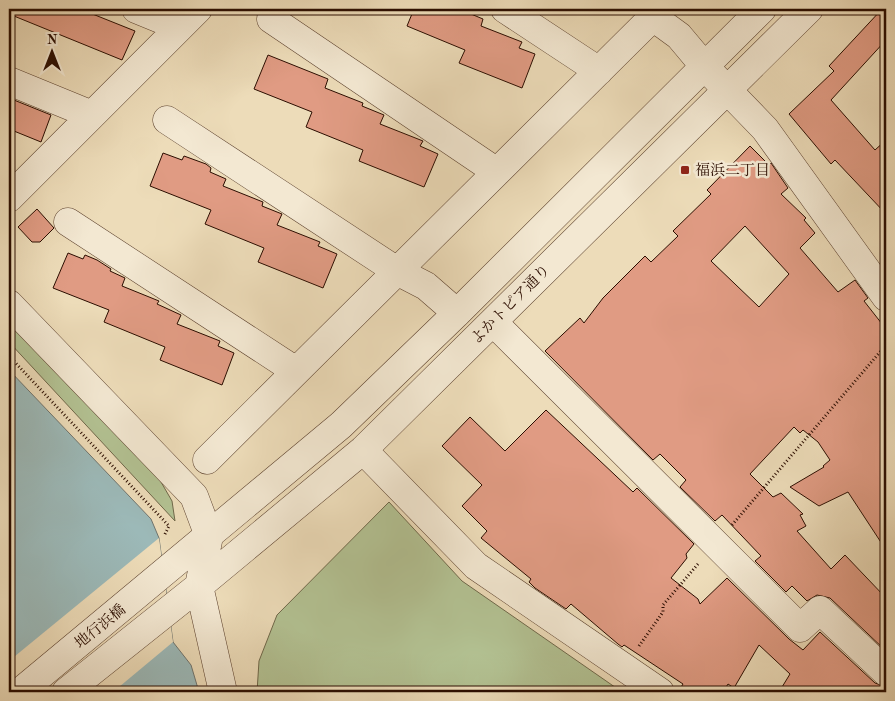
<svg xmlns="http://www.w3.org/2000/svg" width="895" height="701" viewBox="0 0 895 701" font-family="'Old Standard TT','Noto Serif JP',serif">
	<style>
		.green { fill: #b3c293; stroke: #6f684a }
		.water { fill: #9cb9b8; stroke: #6f746e }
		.pier { fill: #eddcb9 }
		.building { fill: #e09b83; stroke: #2b0d00; fill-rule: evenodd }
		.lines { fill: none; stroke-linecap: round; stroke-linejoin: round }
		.minor-casing { stroke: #5c412e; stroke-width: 29 }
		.path { stroke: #2b0d00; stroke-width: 3; stroke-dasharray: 1 2.5; stroke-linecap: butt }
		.minor { stroke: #f3e8d2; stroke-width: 28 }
		.poi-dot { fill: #8f2418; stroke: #f3e8d2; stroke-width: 2 }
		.labels { text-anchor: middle; stroke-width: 5; stroke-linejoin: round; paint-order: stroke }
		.poi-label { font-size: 15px; fill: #2b0d00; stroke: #f3e8d2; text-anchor: start }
		.street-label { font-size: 15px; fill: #2b0d00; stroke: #f3e8d2 }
	</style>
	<rect width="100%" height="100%" fill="#eddcb9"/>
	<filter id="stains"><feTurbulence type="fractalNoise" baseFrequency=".004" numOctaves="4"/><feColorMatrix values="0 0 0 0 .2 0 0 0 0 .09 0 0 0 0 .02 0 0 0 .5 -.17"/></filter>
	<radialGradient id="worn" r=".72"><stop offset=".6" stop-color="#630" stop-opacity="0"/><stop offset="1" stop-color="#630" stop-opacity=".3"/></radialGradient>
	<path class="green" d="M9,320l151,158 1,4 11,19 3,20 -166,-179z
		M389,502l73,79 160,111h-365l2,-31 18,-46z"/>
	<path class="water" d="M9,370l142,149 8,19 14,104 18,23 8,27h-190z"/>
	<path class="pier" d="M159,538l14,104 -60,50h-104v-31z"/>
	<path class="building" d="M9,9h71l55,22 -13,29 -113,-46z
		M414,9h45l24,10 -2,7 41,16 -3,6 16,6 -13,34 -63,-25 6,-13 -58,-24z
		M882,9h4v31l-55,60 44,50 11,-10v74l-51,-54 -4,4 -42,-50 45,-43 -5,-5z
		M268,55l60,24 -3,9 38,15 -1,3 22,9 -4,9 43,17 -3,5 18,8 -14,33 -65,-26 4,-11 -57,-23 6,-15 -58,-23z
		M9,98l42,17 -10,27 -32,-13z
		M750,146l19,19 2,-2 17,25 -7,6 25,24 -2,2 11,13 -15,15 38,44 17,-12 13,18 -4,3 22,28v221l-38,-58 -29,14 -29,-19 34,-20 -1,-1 7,-6 -12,-18 -15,-12 -3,3 -6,-6 -44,47 23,23 8,-4 22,21 -3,1 6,11 -9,5 34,38 14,-14 41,43v53l-56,-53 -13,-3 -10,6 -15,-15 -6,6 -31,-31 6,-5 -39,-41 -7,6 -35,-34 6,-7 -26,-26 -7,6 -108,-109 35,-33 4,5 19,-25 42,-42 6,6 27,-26 -5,-5 38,-37 -4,-4zM745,226l44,48 -30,33 -48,-46z
		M163,153l19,7 2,-4 22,8 5,4 -1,4 16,7 -3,7 40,16 -1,4 20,8 -5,11 43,17 -2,4 19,8 -14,34 -65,-26 6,-14 -59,-24 6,-14 -61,-24z
		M37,209l17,19 -14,14h-8l-14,-15z
		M68,253l15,6 2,-4 12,5 14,9 -1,2 15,7 -3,8 37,15 -2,3 24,11 -4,9 43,17 -2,5 16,7 -12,32 -62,-25 5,-13 -61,-25 5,-12 -56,-22z
		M546,410l87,82 4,-4 57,56 -8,10 1,4 -16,20 27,21 2,5 27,-26 62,61 14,11 17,-18 55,51 11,4v5h-107l11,-18 -31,-29 -25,43 -6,-4 -5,8h-45l5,-8 -59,-39 -2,2 -4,-3 -47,-40 -5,5 -31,-21 -6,-6 2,-3 -50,-41 6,-7 -25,-25 20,-21 -40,-39 28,-29 35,34z"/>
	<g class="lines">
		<g class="minor-casing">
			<path id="minor" d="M136,9l44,18
				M505,9l94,62
				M653,17l26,19 26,31 60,62 121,168
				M271,19l226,153
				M9,81l83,34
				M167,120l230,151 29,15 31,27
				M9,198l189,-189
				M68,222l228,149
				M9,304l185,192 15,40 -10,50 24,106
				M493,322l307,306 20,-18 66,62
				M363,450l113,116 184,126
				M207,460l454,-451
				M20,692l321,-267 116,-112 305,-304
				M66,692l133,-106 164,-136 446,-441"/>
		</g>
		<path class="path" d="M9,356l160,170 -5,10
			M732,525l154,-180
			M639,646l24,-34v-7l35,-41"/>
		<use href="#minor" class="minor"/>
	</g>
	<rect class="poi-dot" x="680" y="165" width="10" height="10" rx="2.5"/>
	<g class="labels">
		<g class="poi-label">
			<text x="695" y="175">福浜二丁目</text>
		</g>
		<g class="street-label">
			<text transform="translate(510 304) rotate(-45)" y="5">よかトピア通り</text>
			<text transform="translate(100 626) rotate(-39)" y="5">地行浜橋</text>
		</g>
	</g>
	<rect width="895" height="701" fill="none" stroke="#eddcb9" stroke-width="30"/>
	<rect x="10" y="10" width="875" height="681" fill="none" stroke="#2b0d00" stroke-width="2.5"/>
	<rect x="15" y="15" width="865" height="671" fill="none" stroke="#2b0d00"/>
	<g transform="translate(52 52)" stroke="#f3e8d2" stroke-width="4" paint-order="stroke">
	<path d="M0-4L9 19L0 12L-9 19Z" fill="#2b0d00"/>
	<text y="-8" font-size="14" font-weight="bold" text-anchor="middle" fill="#2b0d00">N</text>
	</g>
	<rect width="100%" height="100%" filter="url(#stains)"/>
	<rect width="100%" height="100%" fill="url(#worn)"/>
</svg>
